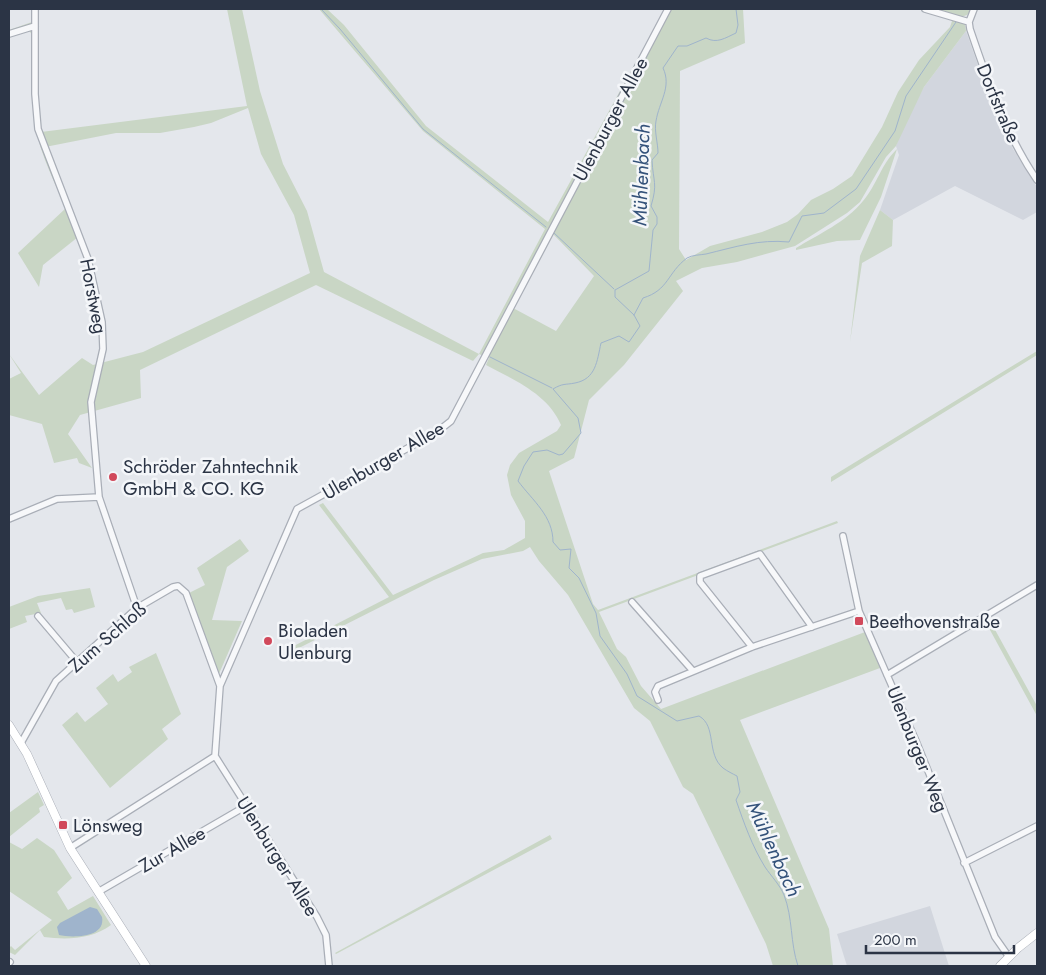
<svg xmlns="http://www.w3.org/2000/svg" width="1046" height="975" viewBox="0 0 1046 975" font-family="Jost,sans-serif">
	<style>
		.built { fill: #d2d6de }
		.green { fill: #c9d6c5; fill-rule: evenodd }
		.water { fill: #9fb4cc }
		.lines { fill: none; stroke-linecap: round; stroke-linejoin: round }
		.stream { stroke: #9fb4cc; stroke-width: 1 }
		.minor-casing { stroke: #a9aeb7; stroke-width: 8 }
		.secondary-casing { stroke: #a9aeb7; stroke-width: 9 }
		.minor { stroke: #f7f8fa; stroke-width: 5.5 }
		.secondary { stroke: #fff; stroke-width: 8 }
		.poi-dot { fill: #d1495b; stroke: #f4f6f9; stroke-width: 2 }
		.labels { text-anchor: middle; stroke-width: 5; stroke-linejoin: round; paint-order: stroke }
		.street-label { font-size: 19px; fill: #2b3445; stroke: #f4f6f9 }
		.poi-label { font-size: 19px; fill: #2b3445; stroke: #f4f6f9; text-anchor: start }
		.water-label { font-size: 20px; font-style: italic; fill: #34527a; stroke: #f4f6f9 }
	</style>
	<rect width="100%" height="100%" fill="#e4e7ec"/>
	<path class="built" d="M966,31l26,74 21,44 24,38v25l-14,8 -68,-34 -62,34 -13,-10 19,-55 -3,-9 5,-15 23,-44z
		M930,906l19,60h-102l-10,-32z"/>
	<path class="green" d="M31,9h6l2,111 2,12 206,-26 -20,-97h15l18,82 23,73 24,47 17,61 155,82 66,-125 -122,-98 -104,-122h8l17,16 82,101 122,96 117,-213h78l2,34 -65,28 -1,178 7,11 24,-14 52,-14 25,-10 11,-8 13,-14 22,-11 19,-13 30,-49 16,-35 21,-32 31,-33 4,-12 -20,-6h38l-5,6 -6,2 4,6 1,8 -42,56 -28,59 -10,11 -26,45 -13,11 -52,33 -58,16 -35,6 -26,13 7,10 -59,74 -35,35 -15,58 -25,13 44,133 5,6 239,-89 1,2 -239,89 18,37 9,8 15,29 20,23 204,-77 15,36 -140,52 89,209 4,37h-60l-7,-22 -73,-150 -10,-7 -33,-66 -16,-13 -66,-113 -29,-34 -9,-14 -7,4 -41,8 -48,21 -145,73 -3,-3 103,-53 -70,-92 4,-2 70,92 90,-42 21,-3 21,-12v-17l-14,-26 -4,-20 3,-10 9,-12 38,-22 4,-6c-13,-31 -47,-45 -75,-60l3,-7 -10,-4 -6,7 -157,-76 -176,85 1,28 -61,17 -12,19 24,34 -13,-5 -2,-5 -23,5 -12,-39 -33,-9v-36l12,-6 -12,-19 30,41 43,-37 11,7 50,-13 167,-79 -16,-58 -33,-61 -13,-46 -37,15 -17,4 -34,6h-44l-71,14 40,98 8,28 -4,-1 -11,-35 -35,28 -4,22 -21,-34 48,-45c-11,-25 -25,-52 -30,-79 -6,-30 -3,-63 -2,-93l-5,-5 -20,5v-6l23,-8zM553,234l41,42 -38,55 -43,-23z
		M897,149l-16,48 -21,43 -23,1 -41,9v-2c23,-14 50,-26 67,-47 14,-16 18,-37 34,-52z
		M880,210l13,10 -1,26 -30,17 -12,79 10,-86z
		M1037,351v4l-206,127v-5z
		M240,539l9,12 -22,16 -15,53 30,1 -24,55 -31,-82 18,-9 -8,-17z
		M90,588l5,19 -21,6 -2,-4 -6,1 -5,-12 -24,5 4,10 -16,3 2,6 -18,7v-22l29,-11z
		M988,617l49,89v10l-53,-97z
		M156,653l25,61 -19,15 6,10 -58,49 -48,-63 15,-13 8,10 23,-18 -12,-16 17,-14 5,8 14,-10 -3,-5z
		M38,792l6,13 -5,3 1,4 -31,25v-24z
		M550,835l2,4 -216,115 -1,-1z
		M37,838l17,12 18,28 -15,14 11,18 25,-14 18,29c-19,14 -43,15 -67,12l-4,-7 -25,25 -6,-3v-4l2,-2 4,4 37,-30 -43,-29v-49l13,7z"/>
	<path class="water" d="M90,907l7,2 5,8c4,21 -30,21 -43,18l-2,-8 3,-4z"/>
	<g class="lines">
		<path class="stream" d="M321,9l19,20 83,100 123,98
			M736,9l2,16 -2,8c-11,5 -19,11 -30,5l-19,8h-9l-15,22c9,19 -4,34 -7,53 -2,10 2,22 2,32l-6,7c1,22 6,23 -1,46l6,11v7l-4,6 -4,41 -34,19v7l19,18 6,11 -11,16 -10,-6 -18,7c-4,18 -5,36 -26,40 -10,2 -12,0 -22,6l25,29 3,15 -18,21 -4,1 -12,-5 -14,2 -9,14 -6,15c15,20 35,35 35,61l7,8 11,-1 -2,19 10,10 17,35 4,23 27,38 10,22 40,25 22,-5c18,10 7,38 24,52 4,3 10,6 14,8l3,16 -4,8c8,23 16,46 29,67 6,9 15,18 19,28 9,23 6,48 14,71
			M554,233l60,56
			M634,315l9,-17c26,-8 24,-25 44,-40 5,-3 13,-3 19,-4 29,-7 53,-15 83,-12l13,-26 22,-3 32,-24 39,-58 11,-35 50,-74
			M490,357l62,31"/>
		<g class="minor-casing">
			<path id="minor" d="M35,9v85l3,35 50,130 14,63 1,27 -12,53 8,95 38,111
				M925,9l44,13
				M974,9l-5,13 1,7c18,53 36,106 67,151
				M9,34l26,-8
				M9,519l48,-20 42,-2
				M843,536l16,75 57,130 79,196 14,20
				M632,602l61,69
				M38,616l39,46
				M752,647l-52,-65v-6l60,-22 52,73
				M887,675l150,-90
				M658,700l-3,-8 3,-6 94,-39 107,-36
				M21,743l35,-62 81,-73 36,-21 5,-1 8,7 34,93
				M70,848l145,-92
				M964,863l73,-37
				M98,892l148,-86
				M9,963l1,-1
				M329,966l-3,-31 -9,-18 -102,-161 5,-70 77,-177 140,-77 14,-11 217,-412"/>
		</g>
		<g class="secondary-casing">
			<path id="secondary" d="M9,725l18,29 43,94 76,118
				M1000,966l18,-18 19,-15"/>
		</g>
		<use href="#minor" class="minor"/>
		<use href="#secondary" class="secondary"/>
	</g>
	<g class="poi-dot">
		<circle cx="113" cy="477" r="5"/>
		<rect x="854" y="616" width="10" height="10" rx="2.5"/>
		<circle cx="268" cy="641" r="5"/>
		<rect x="58" y="820" width="10" height="10" rx="2.5"/>
	</g>
	<g class="labels">
		<g class="street-label">
			<text transform="translate(999 103) rotate(67)" y="7">Dorfstraße</text>
			<text transform="translate(610 119) rotate(-62)" y="7">Ulenburger Allee</text>
			<text transform="translate(94 296) rotate(79)" y="7">Horstweg</text>
			<text transform="translate(383 460) rotate(-30)" y="7">Ulenburger Allee</text>
			<text transform="translate(107 637) rotate(-41)" y="7">Zum Schloß</text>
			<text transform="translate(918 749) rotate(68)" y="7">Ulenburger Weg</text>
			<text transform="translate(172 849) rotate(-30)" y="7">Zur Allee</text>
			<text transform="translate(278 856) rotate(58)" y="7">Ulenburger Allee</text>
		</g>
		<g class="poi-label">
			<text x="123" y="473">Schröder Zahntechnik<tspan x="123" dy="22">GmbH &amp; CO. KG</tspan></text>
			<text x="869" y="628">Beethovenstraße</text>
			<text x="278" y="637">Bioladen<tspan x="278" dy="22">Ulenburg</tspan></text>
			<text x="73" y="832">Lönsweg</text>
		</g>
		<g class="water-label">
			<text transform="translate(641 175) rotate(-88)" y="7">Mühlenbach</text>
			<text transform="translate(774 849) rotate(65)" y="7">Mühlenbach</text>
		</g>
	</g>
	<rect width="1046" height="975" fill="none" stroke="#2b3445" stroke-width="20"/>
	<path d="M866 945v8h148v-8" fill="none" stroke="#2b3445" stroke-width="2.5"/>
	<text x="874" y="945" font-size="15" fill="#2b3445" stroke="#f4f6f9" stroke-width="4" paint-order="stroke">200 m</text>
</svg>
